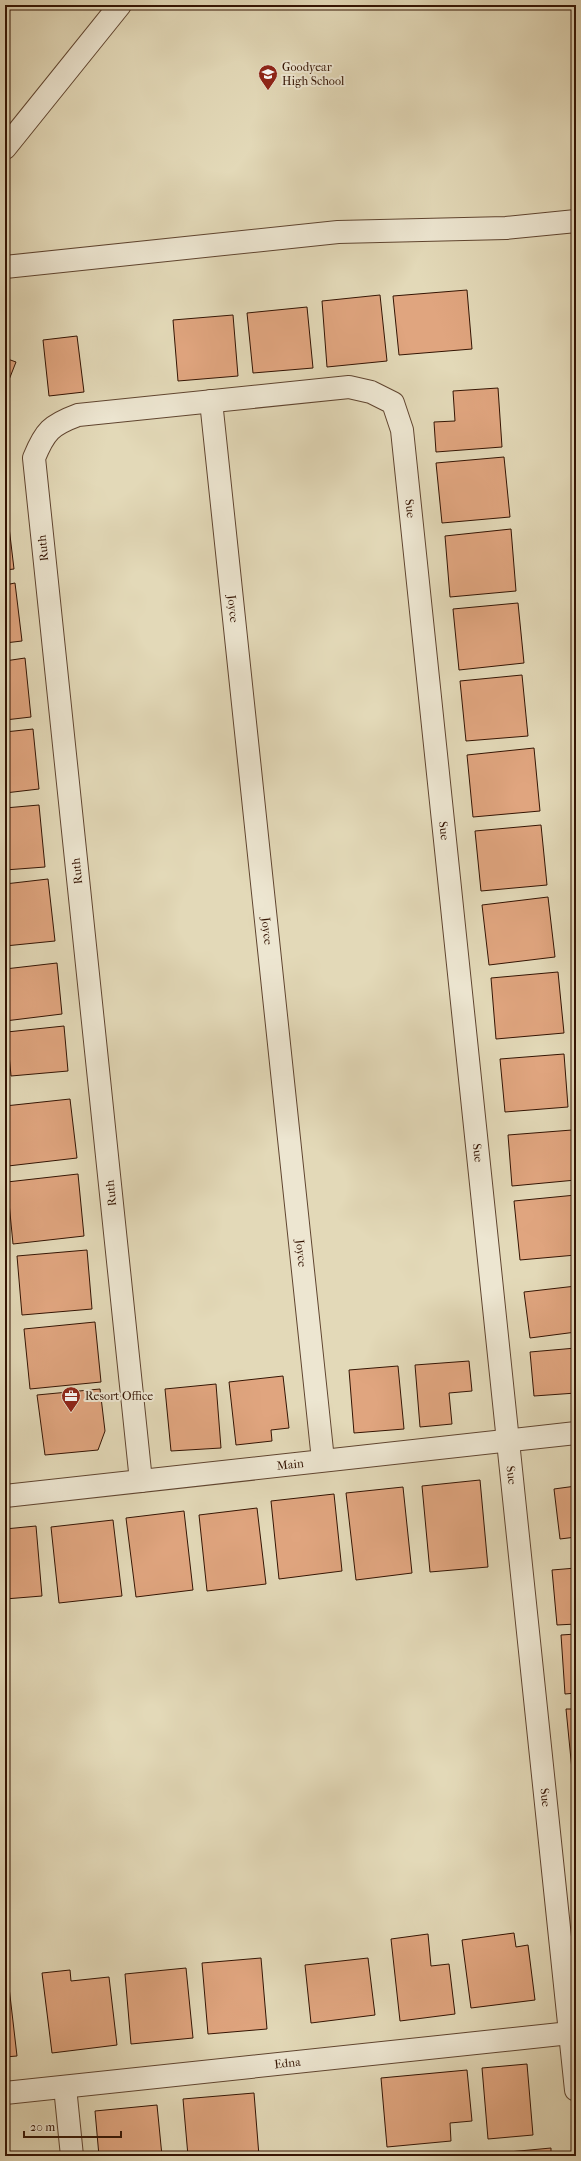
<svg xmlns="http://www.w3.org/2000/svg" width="581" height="2161" viewBox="0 0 581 2161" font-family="'IM FELL French Canon',serif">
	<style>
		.building { fill: #e0a57f; stroke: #341403 }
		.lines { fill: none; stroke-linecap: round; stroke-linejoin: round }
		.minor-casing { stroke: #604530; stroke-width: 24 }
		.minor { stroke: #ede6d1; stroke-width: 22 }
		.labels { text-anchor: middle; stroke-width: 4; stroke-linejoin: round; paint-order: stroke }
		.poi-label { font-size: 12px; fill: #341403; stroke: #ede6d1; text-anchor: start }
		.street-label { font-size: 12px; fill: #341403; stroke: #ede6d1 }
	</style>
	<rect width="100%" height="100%" fill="#e3d9b8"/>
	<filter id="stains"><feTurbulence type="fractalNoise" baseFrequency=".005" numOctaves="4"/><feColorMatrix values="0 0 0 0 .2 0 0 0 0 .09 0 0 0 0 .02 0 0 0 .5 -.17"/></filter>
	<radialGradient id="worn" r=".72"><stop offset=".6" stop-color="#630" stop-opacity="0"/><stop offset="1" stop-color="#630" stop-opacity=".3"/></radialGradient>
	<path class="building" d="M467,290l5,59 -73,6 -6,-59z
		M380,295l7,66 -60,6 -5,-66z
		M307,307l6,61 -60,5 -6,-60z
		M233,315l5,61 -60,5 -5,-61z
		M77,336l7,56 -35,4 -6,-56z
		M5,358l11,4 -11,28z
		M498,388l4,59 -66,5 -2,-30 21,-1 -2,-30z
		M504,457l6,60 -68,6 -6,-60z
		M5,510h2l7,59 -9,1z
		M511,529l5,62 -66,6 -5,-61z
		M15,583l7,58 -17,2v-58z
		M518,603l6,60 -65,7 -6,-61z
		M25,658l6,59 -26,3v-59z
		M522,675l6,61 -62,5 -6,-60z
		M33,729l6,60 -34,4v-61z
		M534,748l6,63 -67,6 -6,-62z
		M39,805l6,62 -40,3v-62z
		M541,825l6,60 -66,6 -6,-60z
		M48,879l7,62 -50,5v-62z
		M548,897l7,60 -66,8 -7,-60z
		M57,963l5,51 -57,7v-52z
		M558,972l6,61 -68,6 -5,-61z
		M64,1026l4,45 -57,5 -4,-44z
		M564,1054l4,53 -63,5 -5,-53z
		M70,1099l7,59 -69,8 -3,-30v-30z
		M572,1130l4,50 -64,6 -4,-51z
		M78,1174l6,62 -71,8 -6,-62z
		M576,1195v60l-56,5 -6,-59z
		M87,1250l5,59 -70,6 -5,-59z
		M576,1286v46l-46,6 -6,-46z
		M95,1322l6,60 -71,7 -6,-60z
		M576,1348v45l-42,3 -4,-44z
		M469,1361l3,30 -23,2 3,31 -32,3 -5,-62z
		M398,1366l6,63 -50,4 -5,-63z
		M283,1376l6,52 -18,2 1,11 -36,4 -7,-63z
		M216,1384l5,64 -50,3 -6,-62z
		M100,1389l5,42 -7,19 -53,5 -8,-60z
		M480,1480l8,87 -58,5 -8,-86z
		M576,1486v51l-16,2 -6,-50z
		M403,1487l9,86 -56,7 -10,-87z
		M334,1494l8,77 -63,8 -8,-78z
		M257,1508l9,76 -59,7 -8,-76z
		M184,1511l9,79 -57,7 -10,-79z
		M113,1520l9,76 -63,7 -8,-76z
		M36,1526l6,70 -37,3v-70z
		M576,1568v56l-19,1 -5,-55z
		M576,1634v59l-11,1 -4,-59z
		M566,1709h10v61h-4z
		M514,1933l2,14 12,-2 7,55 -64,8 -9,-68z
		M428,1934l3,32 18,-2 6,50 -55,7 -9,-82z
		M261,1958l6,71 -59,5 -6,-71z
		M368,1958l7,57 -64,8 -6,-58z
		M186,1968l7,70 -62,6 -6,-70z
		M70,1970l1,11 38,-4 8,68 -65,8 -10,-80z
		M5,1987h4l8,69 -12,1z
		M527,2064l6,71 -45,4 -6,-71z
		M467,2070l5,51 -22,2 1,18 -64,6 -6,-69z
		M254,2093l5,63h-71l-5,-57z
		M157,2105l5,51h-63l-4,-45z
		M551,2148v8h-64v-2z"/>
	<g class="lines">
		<g class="minor-casing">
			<g id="minor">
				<path d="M5,148l115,-143"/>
				<path d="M5,267l333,-35 168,-4 70,-7"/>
				<path id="s1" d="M211,401l112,1059"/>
				<path id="s2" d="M141,1481l-107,-1023c11,-27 17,-33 44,-43l271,-28 22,5 22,11 9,27 174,1660"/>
				<path id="s3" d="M5,1496l571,-63"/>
				<path d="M65,2087l7,69"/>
				<path id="s4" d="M5,2093l565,-60"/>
			</g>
		</g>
		<use href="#minor" class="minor"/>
	</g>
	<defs>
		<g id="school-pin" transform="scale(1)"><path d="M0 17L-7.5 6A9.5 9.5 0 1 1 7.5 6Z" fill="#8f2418" stroke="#ede6d1"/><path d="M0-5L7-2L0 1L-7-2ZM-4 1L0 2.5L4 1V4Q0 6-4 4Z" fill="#fff"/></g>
		<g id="office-pin" transform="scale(1)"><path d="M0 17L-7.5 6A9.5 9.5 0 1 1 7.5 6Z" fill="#8f2418" stroke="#ede6d1"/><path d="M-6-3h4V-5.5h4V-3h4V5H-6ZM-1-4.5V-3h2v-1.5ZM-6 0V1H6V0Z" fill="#fff"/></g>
	</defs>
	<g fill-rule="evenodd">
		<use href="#school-pin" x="268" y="74"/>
		<use href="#office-pin" x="71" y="1396"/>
	</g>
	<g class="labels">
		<g class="poi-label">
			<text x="282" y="71">Goodyear<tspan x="282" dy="14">High School</tspan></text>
			<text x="85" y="1400">Resort Office</text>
		</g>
		<g class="street-label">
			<text dy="4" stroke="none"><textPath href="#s2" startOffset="1520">Sue</textPath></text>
			<text transform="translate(43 548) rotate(-96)" y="4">Ruth</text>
			<text dy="4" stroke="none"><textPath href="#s1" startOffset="209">Joyce</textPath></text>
			<text dy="4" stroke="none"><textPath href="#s2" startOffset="1844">Sue</textPath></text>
			<text transform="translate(77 871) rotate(-96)" y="4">Ruth</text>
			<text dy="4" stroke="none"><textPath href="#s1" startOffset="533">Joyce</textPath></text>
			<text dy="4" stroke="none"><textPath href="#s2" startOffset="2168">Sue</textPath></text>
			<text transform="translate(111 1193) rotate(-96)" y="4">Ruth</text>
			<text dy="4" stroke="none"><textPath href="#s1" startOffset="857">Joyce</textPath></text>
			<text dy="4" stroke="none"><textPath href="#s3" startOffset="287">Main</textPath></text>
			<text dy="4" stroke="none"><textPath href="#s2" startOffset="2492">Sue</textPath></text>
			<text dy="4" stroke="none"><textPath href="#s2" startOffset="2816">Sue</textPath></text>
			<text dy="4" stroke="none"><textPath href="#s4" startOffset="284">Edna</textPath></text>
		</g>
	</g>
	<rect width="581" height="2161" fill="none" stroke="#e3d9b8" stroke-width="20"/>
	<rect x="6" y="6" width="569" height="2149" fill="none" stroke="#341403" stroke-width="2"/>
	<rect x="10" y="10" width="561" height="2141" fill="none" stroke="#341403"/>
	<path d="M24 2131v6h97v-6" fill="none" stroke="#341403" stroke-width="2"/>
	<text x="30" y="2131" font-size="12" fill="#341403" stroke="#ede6d1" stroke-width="3" paint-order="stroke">20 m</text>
	<rect width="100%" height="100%" filter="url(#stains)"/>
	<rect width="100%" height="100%" fill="url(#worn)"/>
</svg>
